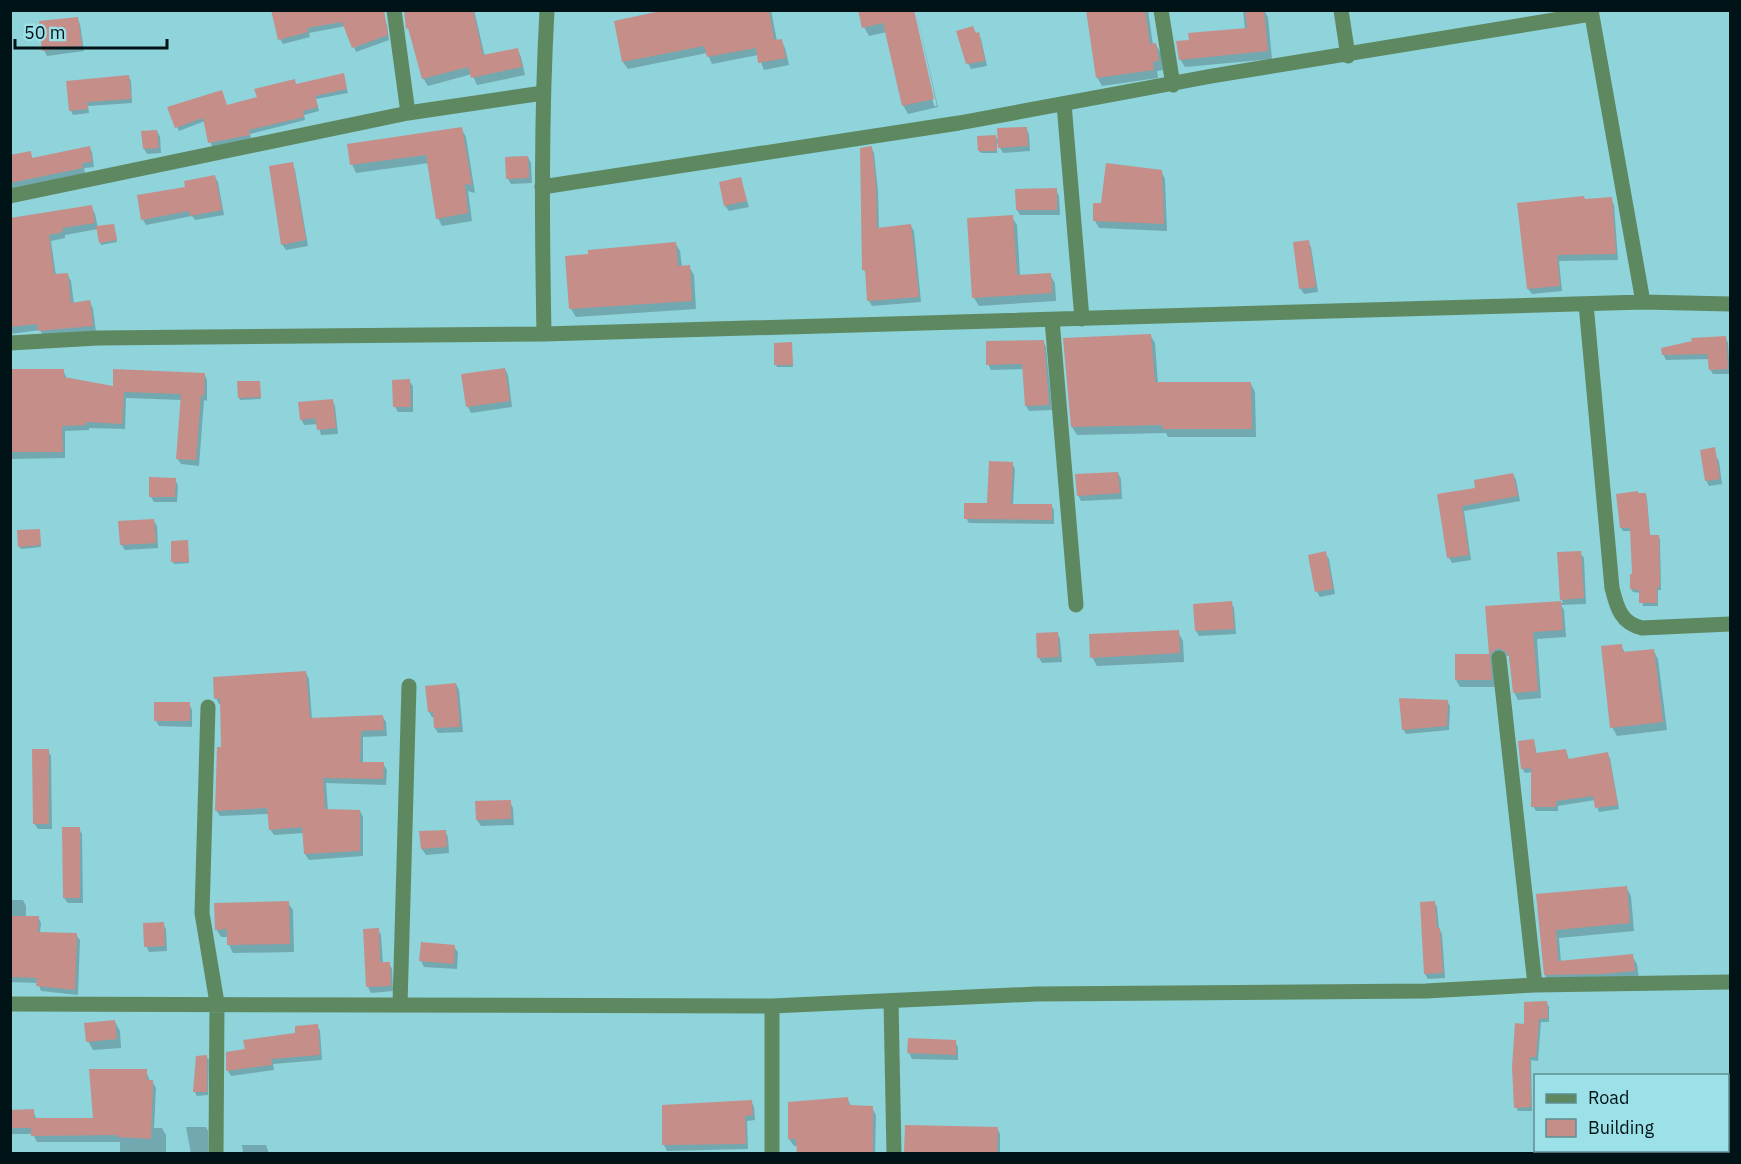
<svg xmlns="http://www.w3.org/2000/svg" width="1741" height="1164" viewBox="0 0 1741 1164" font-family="'IBM Plex Sans',sans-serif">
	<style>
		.shadow { fill: #0003 }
		.building { fill: #c68e89 }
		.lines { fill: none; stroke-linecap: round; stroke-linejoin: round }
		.minor { stroke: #5e8860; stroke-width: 15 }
	</style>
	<rect width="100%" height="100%" fill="#8fd3db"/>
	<path class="shadow" d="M285,10l100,10 2,5 2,15 -33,12 -10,-26 -37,7 1,4 -27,7 -3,-5z
		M426,10h48l11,47 32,-8 4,8 4,18 -48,10 -5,-11 -44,12 -5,-8 -11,-43 -4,-7 -2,-13z
		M673,10h98l6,31h4l4,7 4,17 -25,5 -6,-15 -46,9 -5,-11 -79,16 -5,-7z
		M913,10l21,96h3l-21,-96 22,97 -30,7 -5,-9 -16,-73 -18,4 -5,-9z
		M1087,10h61l5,35h3l5,8 2,17 -6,1 1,7 -56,8 -5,-9z
		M1243,10h21l4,7 4,42 -87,8 -5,-8 65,-30z
		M77,18l3,6 4,27 -37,5 -3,-6z
		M976,34h2l3,5 6,27 -16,3 -3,-6z
		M343,75l5,18 -32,6 3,12 -15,4 1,5 -55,14 1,4 -39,9 -7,-26 -26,10 -10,-23 58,-1 32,-9 35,-17 3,5z
		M128,76l3,5 1,22 -44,3 1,7 -16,2 -2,-4z
		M461,128l5,9 9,56 -7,-2 4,30 -30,5 -4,-8 -9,-55 -73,10 -4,-9z
		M1026,128l3,6 1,17 -27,2 -6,-11v11h-16l-2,-2 17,-14 4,7z
		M157,131l3,6 1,16 -14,1 -3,-5z
		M89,147l3,5 2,15 -10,1 1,5 -75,16v-33l20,-3 3,6z
		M871,148l3,5 4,38 1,39 32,-4 3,5 7,71 -49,4 -3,-5 -2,-26 -3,-5z
		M528,157l3,6 1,20 -21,1 -3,-5z
		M292,164l3,6 13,76 -22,4 -4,-6z
		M1161,171l4,8 2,52 -68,-3 -4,-7 8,-16z
		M215,177l3,5 6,33 -29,5 -3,-4 -46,9 -3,-5 44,-32z
		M740,179l9,28 -20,4 -4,-5z
		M1056,190l3,6 1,19h-40l-3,-5z
		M1611,199l3,6 4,55 -59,1 3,30 -30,3 -4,-5 57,-89z
		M92,208l3,6 3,14 16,-3 3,17 -16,3 -3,-16 -33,6v3l-14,3 5,35 11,-2 4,7 3,23 16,-2 3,7 3,23 -52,5 -4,-7 -30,4v-115z
		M1012,217l5,8 3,51 30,-1 5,8 1,18 -77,5 -5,-8z
		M1308,242l3,5 7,45 -14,2 -4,-6z
		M675,243l5,8 2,16h7l5,8 2,34 -120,8 -5,-8z
		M1150,335l5,8 3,41h93l4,8 1,45h-88l-2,-4 -89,2 -5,-8z
		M1725,337l3,6 2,31h-17l-3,-5 -1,-10 -43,1 -3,-6z
		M1043,341l3,6 6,63 -23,1 -3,-5 -2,-37 -33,1 -3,-6z
		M791,344l2,23h-16l-1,-2z
		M505,369l3,6 4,32 -41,6 -3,-6 -5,-32z
		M10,370h53l4,9 47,8 90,-13 3,6v21l-3,-1 -5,66 -18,-2 -4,-6 5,-58 -56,-2 -1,31 -36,-1v2l-24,1v27l-55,1z
		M409,381l4,5v26h-15l-3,-5z
		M259,382l2,17 -21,1 -1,-3z
		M332,400l3,6 3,28 -17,1 -3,-11 -14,1 -3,-6z
		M1715,455l4,6 3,23 -13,2 -3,-6z
		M1012,464l3,5 -2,36h38l3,5v14l-85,-1 -3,-5 22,-13z
		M1118,473l3,6 1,20 -41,2 -3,-6z
		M1513,474l3,6 4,21 -56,10 7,49 -19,3 -3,-5 -10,-63 38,-6z
		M175,480l3,5 -1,17h-23l-3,-5z
		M1645,494l2,4 3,39h9l1,3 1,50h-3v16h-15l-2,-13 -8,-1 -2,-3 3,-14 -2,-44h-9l-2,-3 17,-33z
		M153,520l4,6 1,22 -33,2 -4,-6z
		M39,530l2,17 -20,2 -2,-3z
		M187,542l2,21 -15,1 -1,-2z
		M1325,553l4,6 6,35 -15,3 -3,-5z
		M1580,553l4,5 2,46 -25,1 3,5 2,27 -29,2 4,59 -23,2 -4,-8 -5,-36 -7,-1 -7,32h-35l-4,-7v-24h34l-3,-49 76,-4 -2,-4z
		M1231,603l3,5 2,26 -37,2 -3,-5z
		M1178,632l5,9 1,21 -87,4 -5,-9z
		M1057,633l3,6 2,23 -20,1 -3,-5z
		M1621,646l5,8 27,-4 5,9 9,71 -50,6 -5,-9z
		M306,673l3,6 3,40 70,-3 4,6 1,14 -24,1v26l20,1 4,6 -1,15 -60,-2 2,28h32l3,6v39l-54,4 -4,-6 -1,-21 -30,2 -4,-6 -1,-15 -49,2 -4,-6 7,-61 -1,-45h-3l-3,-6z
		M456,684l3,6 4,42 -25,1 -3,-5v-11h-3l-3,-5z
		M1447,701l3,5 -1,24 -43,4 -3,-5z
		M189,704l3,6v17l-33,-1 -3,-5z
		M1534,740l3,15 29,-5 3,10 38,-6 3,4 9,51 -20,3 -4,-12 -37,6v5h-22l-3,-5v-34l-8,1 -3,-5z
		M48,751l3,5 1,73h-14l-4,-6z
		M510,802l3,6 1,17 -33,1 -4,-6 -1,-17z
		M79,829l3,5 1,69h-15l-4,-5z
		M445,831l3,6 1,16 -23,2 -4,-6 -1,-16z
		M1626,887l5,9 3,35 -75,7 2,24 71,-6 5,8 2,15 -89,4 -5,-8 -7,-80z
		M10,900h13l3,6v11h12l3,6 -1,10 36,2 4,5 -2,55 -37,-4 -3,-8 -28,-1z
		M1434,902l3,5 2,22 3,5 3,44 -17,1 -3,-5z
		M288,903l5,7 1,42 -61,1 -4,-8v-8h-8l-5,-8z
		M163,924l3,5 1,22 -18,1 -3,-6z
		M364,930h14l3,5 2,29 6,-1 3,6 1,22 -22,2 -3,-6z
		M454,947l4,5 -1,17 -33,-2 -3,-6z
		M1547,1003l2,4v15h-8l-3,39 -7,-1 1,51h-14l-2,-4 10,-81z
		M115,1022l5,9 1,17 -28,2 -5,-9z
		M317,1025l3,6 2,29 -49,4 1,6 -43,6 -3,-5v-18l19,-3z
		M955,1042l3,5v13l-46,-1 -3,-6z
		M206,1056l3,4 -1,35 -11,1 -3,-5z
		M146,1071l4,10h2l4,7 -2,40h8l4,7v19h-46v-12h-83l-4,-8h-23v-23h23l4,9 58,-1z
		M847,1099l5,8 20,1 4,7 -1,39h-41v-7l-40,-1 -5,-7z
		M751,1101l3,6 1,13 -8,1 1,28 -81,2 -3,-6z
		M186,1127h20l2,4v23h-17z
		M997,1128l3,6v20h-95z
		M242,1145h24l3,9h-26z"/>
	<path class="building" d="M271,10h113l4,25 -36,13 -10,-26 -35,6 1,4 -30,8z
		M404,10h69l10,45 35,-7 4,19 -51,11 -3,-11 -46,12 -14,-51 -2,1z
		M665,10h104l5,30 8,-1 4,19 -28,5 -2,-15 -49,9 -3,-11 -82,16 -8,-41z
		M858,10h56l20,89 -32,7 -19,-83 -21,5z
		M1086,10h59l5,34 6,-1 3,18 -6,1 1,8 -58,8z
		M1245,10h19l4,41 -89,9 -3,-19 13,-1 -1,-7 59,-5z
		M78,17l4,29 -40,5 -3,-30z
		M973,26l3,7 3,-1 6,29 -19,3 -10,-33z
		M344,73l3,16 -32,7 3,11 -15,4 1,6 -55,13 1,5 -42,8 -5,-25 -28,10 -8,-21 55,-17 5,15 30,-8 -3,-8 41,-10 1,5z
		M129,75l2,24 -44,3 1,7 -19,2 -3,-30z
		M462,127l10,58 -7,-1 3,29 -32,6 -10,-64 -76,10 -3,-21z
		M1027,127l1,19 -30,2 -1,-20z
		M157,130l2,18 -16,1 -2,-18z
		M996,135l1,16h-19l-1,-15z
		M90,146l2,16 -10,1 1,5 -73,15v-28l21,-4 1,7z
		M872,146l4,38 1,44 34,-4 8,73 -52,4 -2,-31h-3l-2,-122z
		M528,156l1,22 -23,1 -1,-22z
		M293,162l13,78 -25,5 -12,-79z
		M1106,163l56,7 2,54 -71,-3v-18h8z
		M215,175l7,35 -32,6 -1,-5 -48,9 -4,-25 48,-8 -1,-6z
		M741,177l6,24 -23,5 -5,-24z
		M1057,188v22h-41l-1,-21z
		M1584,196l1,3 27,-2 4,57 -59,1 3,31 -33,3 -10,-86z
		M92,205l3,18 -33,5 1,4 -14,3 5,39 14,-1 3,30 19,-3 3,26 -55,5 -1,-7 -27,3v-109z
		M1013,215l4,60 34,-2 1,20 -80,5 -5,-80z
		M114,224l3,16 -18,3 -3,-17z
		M1309,240l7,47 -17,2 -6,-47z
		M676,242l2,24 12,-1 2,36 -123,8 -4,-53 23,-2v-4z
		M1151,334l4,48h96l1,47h-90v-4l-91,2 -8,-89z
		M1726,336l2,33 -19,1 -2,-16 -45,1 -1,-7 31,-7 -1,-3z
		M1044,340l5,65 -24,1 -3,-42 -36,1v-24z
		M792,342l1,23h-19v-22z
		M505,368l5,33 -44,6 -5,-33z
		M10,369h54v8l49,9v-17l92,4 -1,22h-3l-5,65 -20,-1 5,-65 -57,-2 -2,32 -36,-2v3l-24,1 1,26h-53z
		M410,379l1,28h-18l-1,-27z
		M237,381h23l1,16 -23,1z
		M333,399l3,29 -19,2 -2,-12 -15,2 -2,-18z
		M1715,447l5,32 -15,2 -5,-31z
		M989,461l24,1 -2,42h41v16l-88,-1v-16h23z
		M1118,472l2,21 -43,3 -2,-22z
		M1513,473l5,23 -56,10 7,49 -22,3 -10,-64 38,-6 -1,-8z
		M149,477l27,1 -1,19h-26z
		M1638,491v2h8l4,42h9l1,52h-3v16h-18v-13l-9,-1v-15h2l-2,-46h-10l-4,-34z
		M154,519l2,24 -36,2 -2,-24z
		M40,529l1,16 -23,2 -1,-17z
		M188,540l1,22h-18v-21z
		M1326,551l7,38 -18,3 -7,-37z
		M1581,551l3,47 -24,2 -3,-48z
		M1232,601l2,28 -39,2 -2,-27z
		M1561,601l2,29 -30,2 5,59 -25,2 -4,-37 -3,-4 -7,-4 -6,3 -3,4 2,25h-37v-26h34l-4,-48z
		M1179,630l1,23 -90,5 -1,-24z
		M1058,632l1,25 -22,1 -1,-25z
		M1622,644l1,8 31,-3 9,73 -53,6 -9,-82z
		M306,671l4,47 73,-3 1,15 -23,1 -1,31h24l-1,17 -60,-1 2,31 35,1v41l-56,3 -2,-27 -33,3 -2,-22 -52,3 2,-64h4l-1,-49 -6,1 -1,-22z
		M456,683l4,44 -26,1 -1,-16h-5l-3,-26z
		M1399,698l49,2 -1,26 -45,4z
		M154,702h36v19h-36z
		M1534,739l2,14 30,-4 2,10 40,-7 10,53 -23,3 -2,-12 -37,5v6h-25v-39l-10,1 -3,-28z
		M32,749h17v75h-16z
		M511,800v19l-35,1 -1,-19z
		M62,827h18v71h-17z
		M446,830l1,17 -26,2 -2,-18z
		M1627,886l3,37 -74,7 2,31 75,-7 2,17 -32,3 -59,1 -8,-81z
		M289,901l1,43 -63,1v-16l-12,1 -1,-27z
		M1435,901l2,27h3l3,45 -19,1 -4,-72z
		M10,916h29l-1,16 39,1 -2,57 -39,-4 1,-8 -27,-1z
		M164,922l1,24 -21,1 -1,-24z
		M379,928l1,34h10l1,24 -25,1 -3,-58z
		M421,942l34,3 -1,19 -35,-3z
		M1547,1001l1,17 -9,1 -3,38h-6l1,50 -17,1 -2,-41 3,-44 9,1v-22z
		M115,1020l2,19 -31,3 -2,-19z
		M318,1024l2,31 -49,4 1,6 -46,6v-19l19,-3 -2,-9 52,-7v-7z
		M908,1038l48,2v15l-49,-2z
		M207,1055v37h-14l3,-36z
		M89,1069h58v11h6l-2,59 -34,-2v-2l-86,1v-8h-21v-18l24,-1v9h59z
		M848,1097l1,8 24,1v48h-76l-1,-15h-8v-37z
		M752,1100l1,15 -8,1 1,28 -84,1v-40z
		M905,1125l93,2 -1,27h-93z"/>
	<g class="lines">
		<path class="minor" d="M394,10l14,103
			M1161,10l12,75
			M1341,10l7,46
			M1591,10l52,292
			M1064,104l18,215
			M542,187l417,-64 253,-47 379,-62
			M10,196l398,-83 135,-20
			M1586,304l26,284c5,20 9,35 30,40l88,-4
			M1052,320l24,285
			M544,334c-2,-108 -3,-215 3,-324
			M10,343l88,-5 446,-4 1099,-32 87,2
			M1499,658l36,327
			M208,707l-6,206 15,90 -1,151
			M891,1001l3,153
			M10,1004l762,2 264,-12 390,-3 109,-6 195,-3
			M400,1005l9,-319
			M772,1154v-148"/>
	</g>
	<rect width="1741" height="1164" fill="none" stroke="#001417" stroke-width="24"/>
	<rect x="1534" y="1074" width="195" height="78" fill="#9ce0e8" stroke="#5e8e94" stroke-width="1.5"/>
	<rect x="1546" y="1094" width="30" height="9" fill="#5e8860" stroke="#5e8e94" stroke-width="1.5"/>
	<text x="1588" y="1104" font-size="18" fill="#001417">Road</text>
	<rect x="1546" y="1119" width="30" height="18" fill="#c68e89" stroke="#5e8e94" stroke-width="1.5"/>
	<text x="1588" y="1134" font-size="18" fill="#001417">Building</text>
	<path d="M15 39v9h152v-9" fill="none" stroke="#001417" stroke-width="3"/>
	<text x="24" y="39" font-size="18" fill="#001417" stroke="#9ce0e8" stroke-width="4.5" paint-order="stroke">50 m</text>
</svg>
